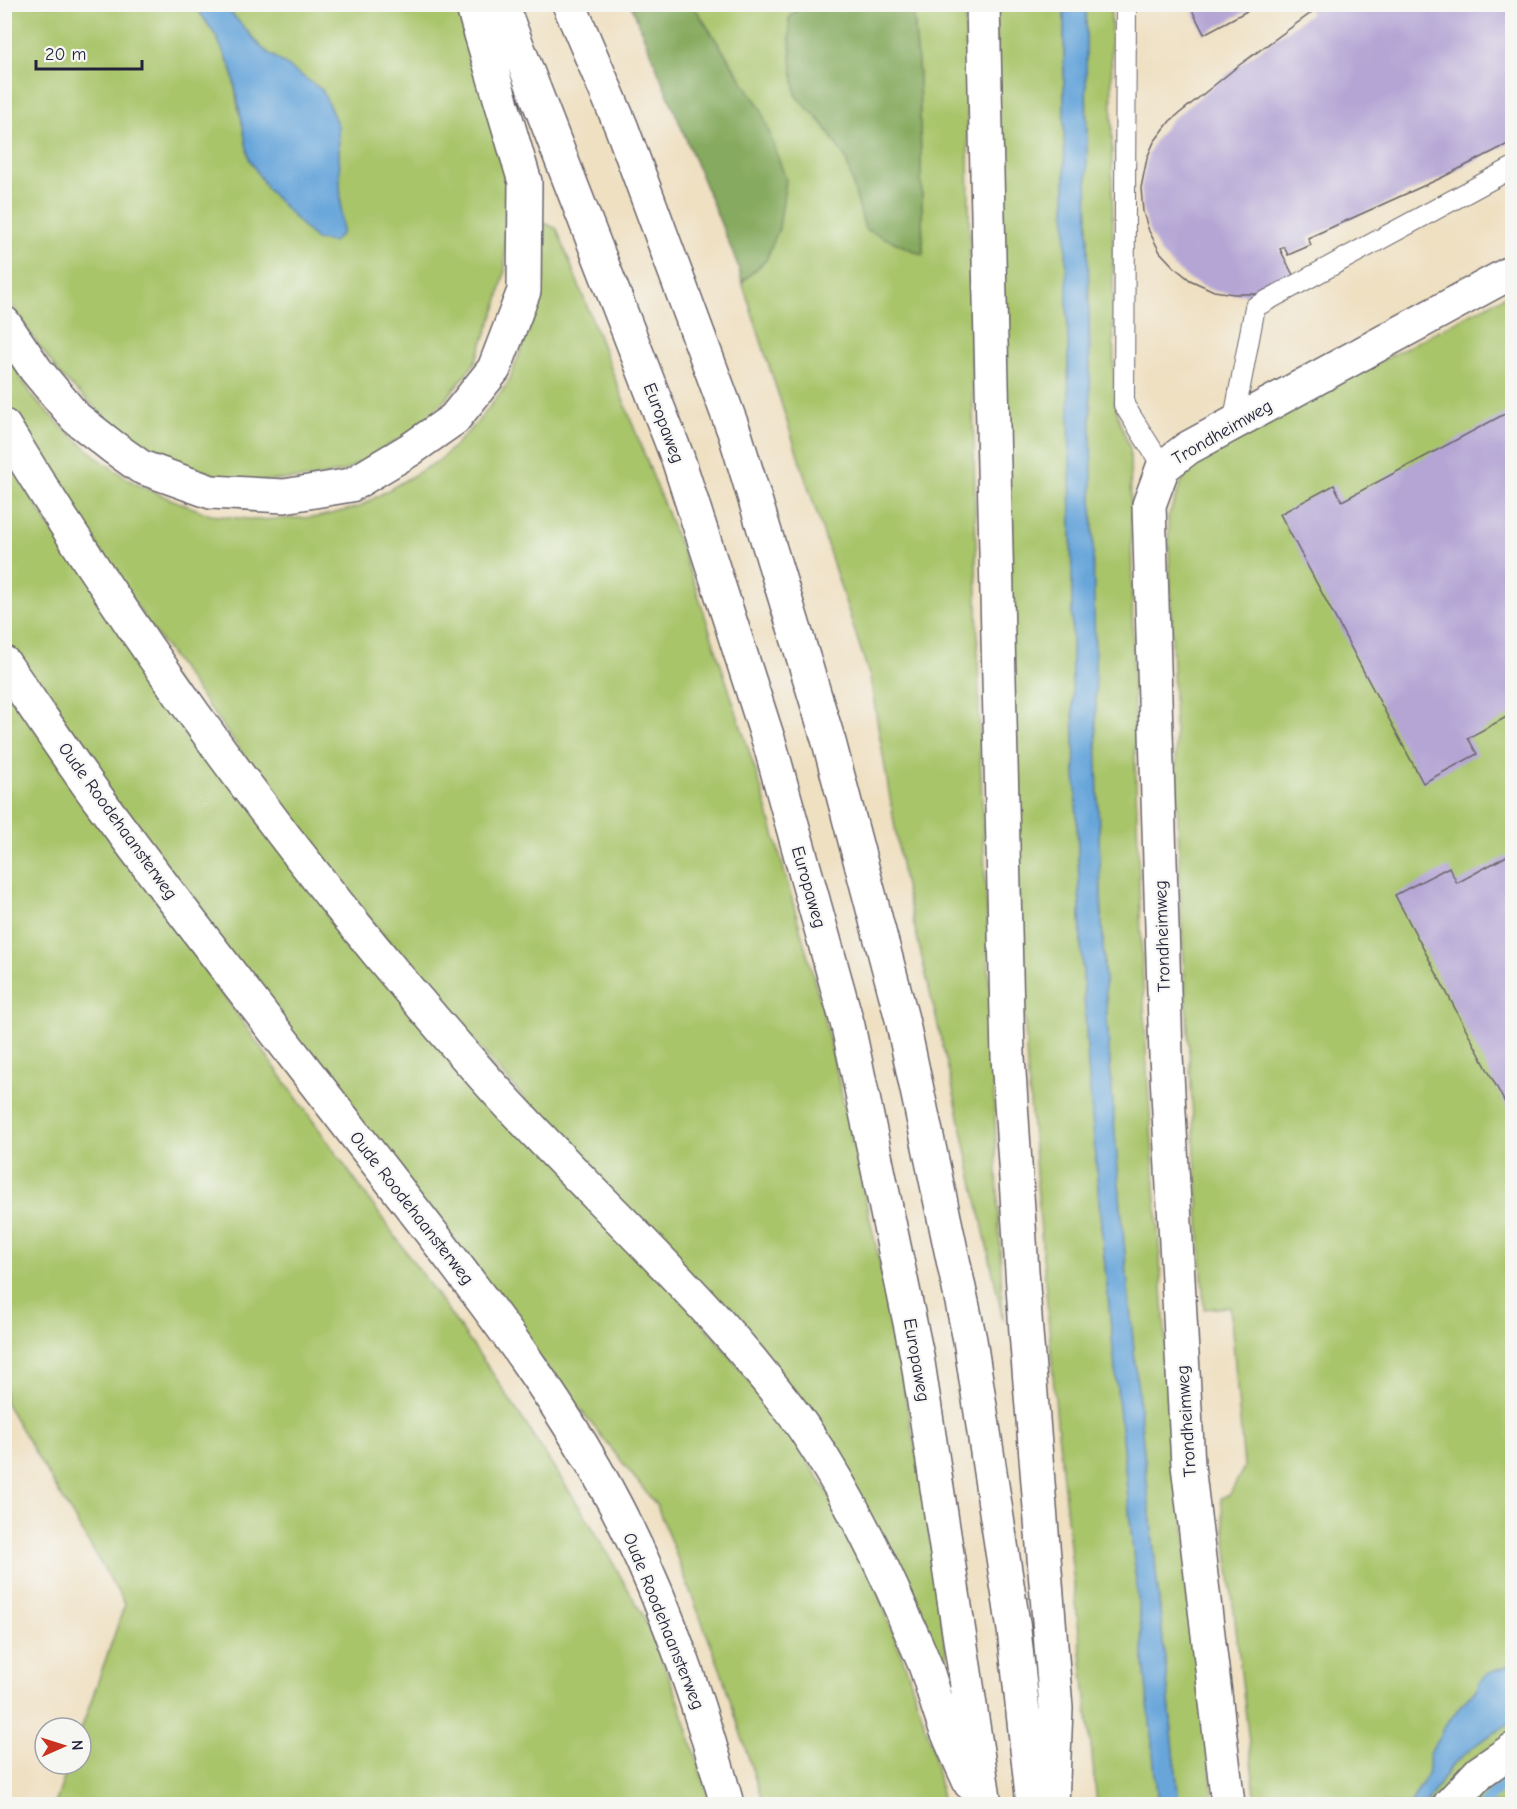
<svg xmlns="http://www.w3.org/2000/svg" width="1517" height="1809" viewBox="0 0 1517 1809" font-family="'Comic Neue',sans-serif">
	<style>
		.green { fill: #a9c56b; stroke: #667453; stroke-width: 1.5 }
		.forest { fill: #86aa5f; stroke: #54664d; stroke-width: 1.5 }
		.water { fill: #67a6da; stroke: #44648a; stroke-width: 1.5 }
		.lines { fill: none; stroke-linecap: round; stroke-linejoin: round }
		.stream { stroke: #67a6da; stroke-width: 10 }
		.building { fill: #b4a5d4 }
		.lane-casing { stroke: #6a646a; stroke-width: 22 }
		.street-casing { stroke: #6a646a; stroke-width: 36 }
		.highway-casing { stroke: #6a646a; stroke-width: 36 }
		.lane { stroke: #fff; stroke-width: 20 }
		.street { stroke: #fff; stroke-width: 33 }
		.highway { stroke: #fff; stroke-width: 33 }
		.labels { text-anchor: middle; stroke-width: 4.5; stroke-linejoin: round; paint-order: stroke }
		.street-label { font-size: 18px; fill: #22223b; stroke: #f6f6f2 }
	</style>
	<rect width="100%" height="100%" fill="#f6f6f2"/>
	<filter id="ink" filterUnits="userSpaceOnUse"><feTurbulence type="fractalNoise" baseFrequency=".0167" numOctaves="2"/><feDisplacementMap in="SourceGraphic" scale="12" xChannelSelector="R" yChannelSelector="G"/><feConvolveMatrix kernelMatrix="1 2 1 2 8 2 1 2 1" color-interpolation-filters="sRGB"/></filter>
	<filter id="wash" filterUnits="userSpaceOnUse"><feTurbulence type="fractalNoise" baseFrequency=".008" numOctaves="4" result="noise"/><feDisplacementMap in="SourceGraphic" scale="24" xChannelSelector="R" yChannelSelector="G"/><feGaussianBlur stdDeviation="1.35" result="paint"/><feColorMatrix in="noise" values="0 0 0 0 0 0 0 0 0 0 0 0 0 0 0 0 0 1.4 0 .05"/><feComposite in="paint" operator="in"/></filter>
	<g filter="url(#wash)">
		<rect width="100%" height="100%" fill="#efe0c2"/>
		<path class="green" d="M4,5h191l21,31 16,34 7,43 103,120 -4,-106 -16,-37 -59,-41 -39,-44h231l20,42 31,120 -1,104 -9,37 -22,56 -27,34 -31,31 -71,42 -33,7 -53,3 -38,-4 -43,-14 -31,-15 -30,-20 -56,-52 -39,-54 -17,-30z
			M693,5h110l-14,13 2,40 5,38 27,28 23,35 19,69 58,26 -4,-178 -6,-71h52l15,746 23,569 -48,-222 -51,-216 -34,-204 -128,-396 24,-22 13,-32 -18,-119z
			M996,5h68v121l8,455v95l9,264 7,126 13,159 57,579h-61l-40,-382 -30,-356 -13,-255z
			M1086,5h25l3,395 5,20 11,28 4,277 6,186 7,159 19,276 48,458h-35c-23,-246 -52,-492 -69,-739 -12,-172 -14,-344 -17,-517 -3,-181 -7,-362 -7,-543z
			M545,223l12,6 138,356 68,209 60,218 60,265 39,207 33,227 -69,-165 -344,-427 -191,-220 -63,-83 -140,-193 -104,-158 -39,-68v-45l28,45 31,32 35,30 35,24 34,15 43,17 46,5 61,-3 41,-10 81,-47 36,-36 32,-41 25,-64 11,-43z
			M1512,292v1372l-25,10 -8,9 -2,7 -16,15 -18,24 -13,25 -3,21 -17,29h-154l-35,-306 9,-4 14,-27 -14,-160 -26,2 -23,-397 -13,-395 14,-36 22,-27z
			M4,454l51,81 672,818 56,71 50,76 45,93 28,74 26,79 11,58h-180l-42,-133 -64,-165 -178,-224 -364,-478 -110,-164z
			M5,688l488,686 95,146 55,95 34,81 34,108h-656l14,-40h12v-34l44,-126 -120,-202z
			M1512,1722v14l-65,50 -14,18h-7l24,-37 28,-24z
			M1512,1768v36h-42l33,-30z"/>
		<path class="forest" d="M631,5h62l68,104 25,71 -7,48 -13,32 -24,22 -5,-19z
			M803,5h110l6,71 4,179 -58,-26 -19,-70 -23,-35 -27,-28 -5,-38 -2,-40z"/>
		<path class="water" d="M195,5h29l39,44 59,41 16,36 4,107 -9,9 -17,-2 -48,-50 -19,-31 -17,-89 -16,-34z
			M1064,5h22c0,181 4,362 7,543 3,173 5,345 17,517 17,247 46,493 69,739h-21l-57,-579 -13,-159 -7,-126 -9,-264v-95l-8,-455z
			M1512,1664v58l-34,21 -28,24 -24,37h-16l17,-29 3,-21 13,-25 18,-24 16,-15 2,-7 8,-9z"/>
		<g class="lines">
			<path class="stream" d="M1484,1804l18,-19 10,-6"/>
		</g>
		<g id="blocks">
			<path class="building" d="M1189,4h71l-56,30z
				M1306,4h206v138l-71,36 -133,60 3,7 -23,10 -4,-8 -4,2 16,32 -38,13h-24l-20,-3 -24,-11 -16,-13 -14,-15 -11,-21 -6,-19 -2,-24 6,-30 7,-16 16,-21 68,-55 73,-53z
				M1512,410v304l-44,24 9,16 -54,29 -143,-269 54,-29 8,16z
				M1512,853v263l-117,-221 54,-28 8,16z"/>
		</g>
	</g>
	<g filter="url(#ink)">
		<use href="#blocks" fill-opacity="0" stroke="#6a646a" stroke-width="1.5"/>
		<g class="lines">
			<g class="lane-casing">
				<path id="lane" d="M1126,4l-2,401 39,62
					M1233,424l22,-117 257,-139"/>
			</g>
			<g class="street-casing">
				<path id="street" d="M4,663c33,47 64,95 98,141 86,117 177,232 266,347 93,121 192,240 259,377 44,89 74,182 100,276
					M1228,1804l-40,-339 -22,-409 -17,-551 14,-38 25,-19 324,-176
					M1450,1804l30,-32 32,-22"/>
			</g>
			<g class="highway-casing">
				<path id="highway" d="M501,4l177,455 92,286 78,281 69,330 68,448
					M569,4l52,122 114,308 94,308 73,277 68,321 44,290 19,174
					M983,4l25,1053 18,275 30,376 -4,96
					M4,323l32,47 40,48 37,29 28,20 70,25 73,4 67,-11 60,-36 43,-30 40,-50 30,-78 1,-109 -53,-178
					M4,426c140,231 301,450 480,651 86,97 183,183 266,282 19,24 40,48 57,74 37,56 68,116 95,178 7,18 16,36 23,54 7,19 11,38 18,56 8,21 18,42 27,62"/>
			</g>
			<use href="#lane" class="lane"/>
			<use href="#street" class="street"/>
			<use href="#highway" class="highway"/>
		</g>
	</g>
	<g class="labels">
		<g class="street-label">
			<text transform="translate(664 423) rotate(69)" y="6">Europaweg</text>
			<text transform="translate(1222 432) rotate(-30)" y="6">Trondheimweg</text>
			<text transform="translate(118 821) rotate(54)" y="6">Oude Roodehaansterweg</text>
			<text transform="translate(809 887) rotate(74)" y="6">Europaweg</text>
			<text transform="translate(1162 936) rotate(-92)" y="6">Trondheimweg</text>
			<text transform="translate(412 1208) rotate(52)" y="6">Oude Roodehaansterweg</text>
			<text transform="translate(917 1360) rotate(80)" y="6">Europaweg</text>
			<text transform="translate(1186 1421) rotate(-94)" y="6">Trondheimweg</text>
			<text transform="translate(664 1621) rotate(68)" y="6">Oude Roodehaansterweg</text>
		</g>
	</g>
	<rect width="1517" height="1809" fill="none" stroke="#f6f6f2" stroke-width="24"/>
	<g transform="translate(63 1746) rotate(87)"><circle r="28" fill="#f6f6f2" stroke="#a1a1a9" stroke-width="1.5"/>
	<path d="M0-4.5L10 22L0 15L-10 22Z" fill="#c8321e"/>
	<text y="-9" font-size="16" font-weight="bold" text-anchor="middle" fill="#22223b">N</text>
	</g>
	<path d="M36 60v9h106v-9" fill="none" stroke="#22223b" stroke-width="3"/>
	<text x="45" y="60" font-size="18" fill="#22223b" stroke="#f6f6f2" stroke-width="4.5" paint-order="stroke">20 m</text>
</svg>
